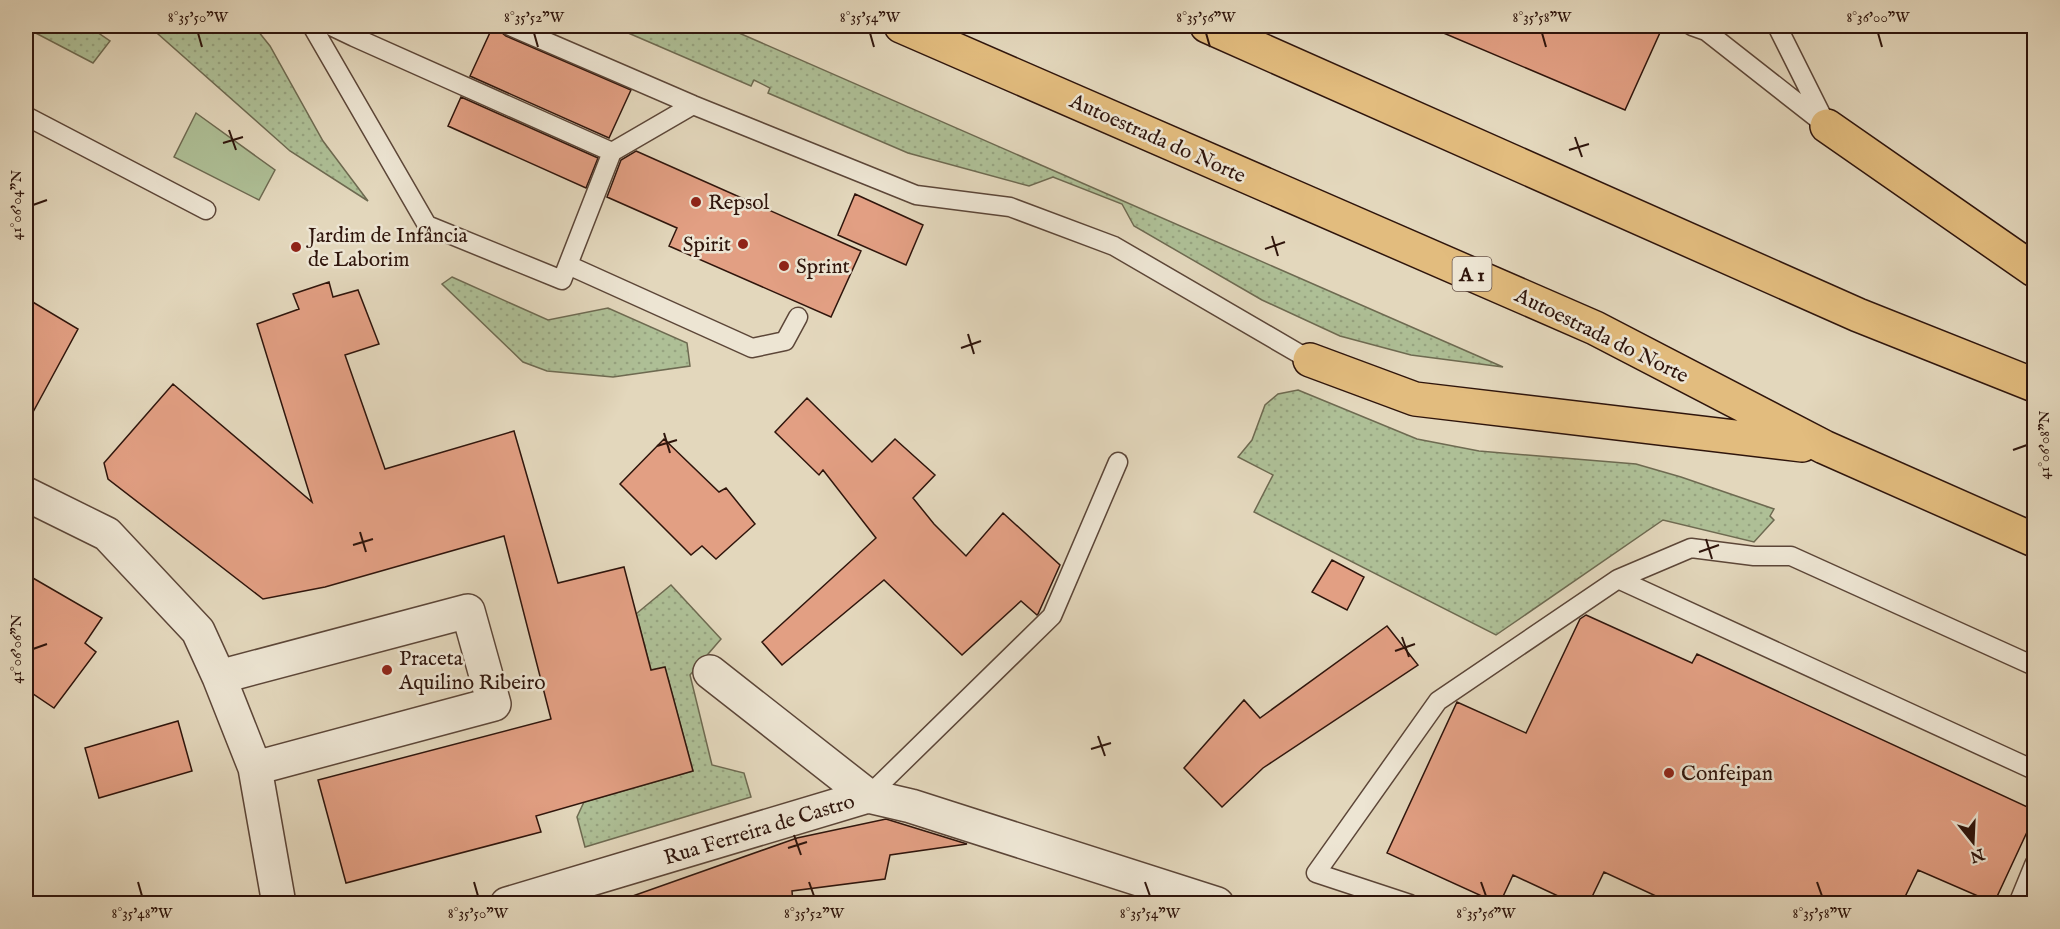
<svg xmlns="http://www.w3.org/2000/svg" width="2060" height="929" viewBox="0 0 2060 929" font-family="'IM FELL English',serif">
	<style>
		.grass { fill: url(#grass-dots); stroke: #6e6a51; stroke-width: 1.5 }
		.park { fill: #aebf96; stroke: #6e6a51; stroke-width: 1.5 }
		.building { fill: #e29f83; stroke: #2f150c; stroke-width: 1.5 }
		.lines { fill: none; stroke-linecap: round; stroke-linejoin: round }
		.lane-casing { stroke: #5c4638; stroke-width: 21 }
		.street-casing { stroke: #5c4638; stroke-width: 36 }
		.highway-casing { stroke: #2f150c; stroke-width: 36 }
		.lane { stroke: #ede5d3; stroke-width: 18 }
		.street { stroke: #ede5d3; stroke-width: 33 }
		.highway { stroke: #e2bc7e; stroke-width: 33 }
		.ticks { fill: none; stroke: #2f150c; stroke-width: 2 }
		.poi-dot { fill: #8f2418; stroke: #ede5d3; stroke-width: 2 }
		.labels { text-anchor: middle; stroke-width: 5; stroke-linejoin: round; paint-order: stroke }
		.shield { fill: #ede5d3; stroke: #685348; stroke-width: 1.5 }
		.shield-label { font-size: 20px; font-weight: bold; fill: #2f150c }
		.street-label { font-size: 21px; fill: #2f150c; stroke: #ede5d3 }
		.poi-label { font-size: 21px; fill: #2f150c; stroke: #ede5d3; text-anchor: start }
		.neatline { fill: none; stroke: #2f150c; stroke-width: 2 }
		.ticks-label { font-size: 15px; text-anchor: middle; fill: #2f150c }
	</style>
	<defs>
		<pattern id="grass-dots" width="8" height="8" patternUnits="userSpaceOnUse" patternTransform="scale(1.5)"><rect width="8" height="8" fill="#aebf96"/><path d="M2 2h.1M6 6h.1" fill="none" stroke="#96a380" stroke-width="1.8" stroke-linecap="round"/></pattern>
	</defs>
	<rect width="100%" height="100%" fill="#e3d7bc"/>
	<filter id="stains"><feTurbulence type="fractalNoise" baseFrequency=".00333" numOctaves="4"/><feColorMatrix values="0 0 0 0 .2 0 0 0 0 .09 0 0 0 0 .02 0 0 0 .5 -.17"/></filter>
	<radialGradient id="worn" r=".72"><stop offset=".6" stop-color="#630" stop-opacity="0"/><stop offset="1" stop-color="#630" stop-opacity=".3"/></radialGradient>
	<path class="grass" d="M26,26h62l22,15 -17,22 -67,-35z
		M149,26h105l16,20 53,95 45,60 -78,-50z
		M612,26h111l780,341 -92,-12 -71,-19 -78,-36 -128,-74 -12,-22 -69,-27 -24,9 -121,-33 -140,-60 2,-5 -16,-8 -3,6z
		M452,277l96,43 60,-12 79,35 3,23 -77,11 -66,-6 -24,-9 -81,-78z
		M1298,390l119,49 62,12 157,13 45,13 93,32 -4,7 4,4 -20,22 -91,-22 -167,115 -242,-123 19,-37 -35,-18 14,-17 13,-35 13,-11z
		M671,585l50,54 -31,36 22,90 32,8 7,24 -166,50 -8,-30 7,-15 109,-31 -28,-103 -14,2 -15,-56z"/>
	<path class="park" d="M196,113l79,57 -16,30 -85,-43z"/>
	<path class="building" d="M493,26h6l2,6 5,4 125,54 -22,48 -139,-62z
		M1427,26h236l-38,84z
		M461,97l137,61 -12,30 -138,-62z
		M636,151l225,100 -30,66 -162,-71 8,-18 -70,-31 14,-37z
		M855,194l68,31 -17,40 -68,-30z
		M329,282l4,15 25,-7 21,54 -34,11 40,114 129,-38 44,152 66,-16 27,103 14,-3 28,104 -157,45 5,16 -195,51 -28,-103 233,-61 -47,-183 -179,51 -62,12 -155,-120 -4,-16 69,-79 139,118 -55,-178 42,-15 -6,-15z
		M26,298l52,31 -52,96z
		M807,398l65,64 23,-23 40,36 -22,23 21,26 32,32 37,-43 57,52 -22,49 -1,1 -16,-14 -59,54 -78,-75 -102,85 -20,-23 114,-104 -53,-68 -4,5 -44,-43z
		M664,439l55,53 7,-4 29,36 -39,35 -14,-13 -11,9 -71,-71z
		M1332,560l32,17 -17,33 -35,-18z
		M26,574l76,44 -17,25 11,9 -42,56 -28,-19z
		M1586,615l106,48 5,-9 337,156v7l-40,86 -76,-33 -16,33h-231l-67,-31 -15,31h-16l-60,-28 -13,28h-3l-110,-50 70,-151 69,31 54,-114z
		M1387,626l31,39 -155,103 -41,39 -38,-39 60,-68 16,18z
		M178,721l14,50 -93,27 -14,-50z
		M886,819l81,25 -77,11 -5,24 -93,12 1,12h-165l-1,-5 170,-60z"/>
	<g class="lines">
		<g class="lane-casing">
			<path id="lane" d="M312,26l115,199 135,55 50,-128
				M331,26l23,11 258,115 81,-47
				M510,26l183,79 223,90 94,12 104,39 196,114
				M1692,26l14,5 121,95
				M1777,26l48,96
				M26,116l180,94
				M568,265l184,83 33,-7 13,-24
				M1618,579l416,191
				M868,796l184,-180 66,-154
				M1410,904l-94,-31 122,-172 180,-122 73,-31 63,8h37l243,110
				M2018,904l16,-39"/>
		</g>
		<g class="street-casing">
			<path id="street" d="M26,494l81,40 91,97 21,46 36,91 24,136
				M710,672l158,124
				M219,677l249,-66 26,93 -239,64
				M507,904l361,-108 43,10 306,98"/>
		</g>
		<g class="highway-casing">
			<path id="highway" d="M901,26l694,302 229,119 210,93
				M1207,26l651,289 176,70
				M1827,126l207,144
				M1310,360l105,39 387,46"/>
		</g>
		<use href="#lane" class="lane"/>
		<use href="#street" class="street"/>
		<use href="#highway" class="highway"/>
	</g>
	<path class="ticks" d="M198,33l4,14M534,33l4,14M870,33l4,14M1206,33l4,14M1542,33l4,14M1878,33l4,14M229,130l7,20M1575,137l7,20M223,143l20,-6M1569,150l20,-6M33,205l14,-5M1272,236l6,20M1265,249l20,-7M968,334l6,20M961,348l20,-7M664,433l6,20M657,446l20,-6M2013,450l14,-5M360,532l6,20M1706,539l6,20M353,545l20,-6M1699,552l20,-7M1402,637l7,20M33,649l14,-5M1395,651l20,-7M1098,736l7,20M1091,749l20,-6M794,835l7,20M788,848l19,-6M138,882l4,14M474,882l4,14M809,882l5,14M1145,882l5,14M1481,882l5,14M1817,882l5,14"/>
	<g class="poi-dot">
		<circle cx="696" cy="202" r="6"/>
		<circle cx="743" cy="244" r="6"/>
		<circle cx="296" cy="247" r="6"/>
		<circle cx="784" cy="266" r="6"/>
		<circle cx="387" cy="670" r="6"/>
		<circle cx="1669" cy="773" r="6"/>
	</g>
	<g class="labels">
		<rect class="shield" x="1452.5" y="257" width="39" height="34" rx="4.5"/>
		<g class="shield-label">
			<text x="1472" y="281">A 1</text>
		</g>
		<g class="street-label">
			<text transform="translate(1158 138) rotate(24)" y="7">Autoestrada do Norte</text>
			<text transform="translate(1602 335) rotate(26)" y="7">Autoestrada do Norte</text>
			<text transform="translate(759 829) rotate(-17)" y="7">Rua Ferreira de Castro</text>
		</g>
		<g class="poi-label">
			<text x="708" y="209">Repsol</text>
			<text x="308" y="242">Jardim de Infância<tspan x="308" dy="24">de Laborim</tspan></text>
			<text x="731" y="251" text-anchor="end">Spirit</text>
			<text x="796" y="273">Sprint</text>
			<text x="399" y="665">Praceta<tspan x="399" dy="24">Aquilino Ribeiro</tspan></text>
			<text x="1681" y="780">Confeipan</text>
		</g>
	</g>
	<rect width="2060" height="929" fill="none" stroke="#e3d7bc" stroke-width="66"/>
	<g transform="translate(1973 842) rotate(162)" stroke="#ede5d3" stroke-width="4.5" paint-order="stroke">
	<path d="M0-4.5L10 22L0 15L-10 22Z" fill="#2f150c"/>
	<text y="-9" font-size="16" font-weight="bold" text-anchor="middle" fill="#2f150c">N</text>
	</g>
	<rect x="33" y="33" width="1994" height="863" class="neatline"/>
	<g class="ticks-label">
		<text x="198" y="22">8°35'50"W</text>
		<text x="534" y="22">8°35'52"W</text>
		<text x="870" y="22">8°35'54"W</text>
		<text x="1206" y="22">8°35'56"W</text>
		<text x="1542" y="22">8°35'58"W</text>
		<text x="1878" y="22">8°36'00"W</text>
		<text transform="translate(16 205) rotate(-90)" y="5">41°06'04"N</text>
		<text transform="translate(2044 445) rotate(-90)" y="5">41°06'08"N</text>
		<text transform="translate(16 649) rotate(-90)" y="5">41°06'06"N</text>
		<text x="142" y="918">8°35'48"W</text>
		<text x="478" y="918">8°35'50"W</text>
		<text x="814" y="918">8°35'52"W</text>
		<text x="1150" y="918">8°35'54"W</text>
		<text x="1486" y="918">8°35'56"W</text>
		<text x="1822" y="918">8°35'58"W</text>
	</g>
	<rect width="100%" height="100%" filter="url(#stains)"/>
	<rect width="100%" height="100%" fill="url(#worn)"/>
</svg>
